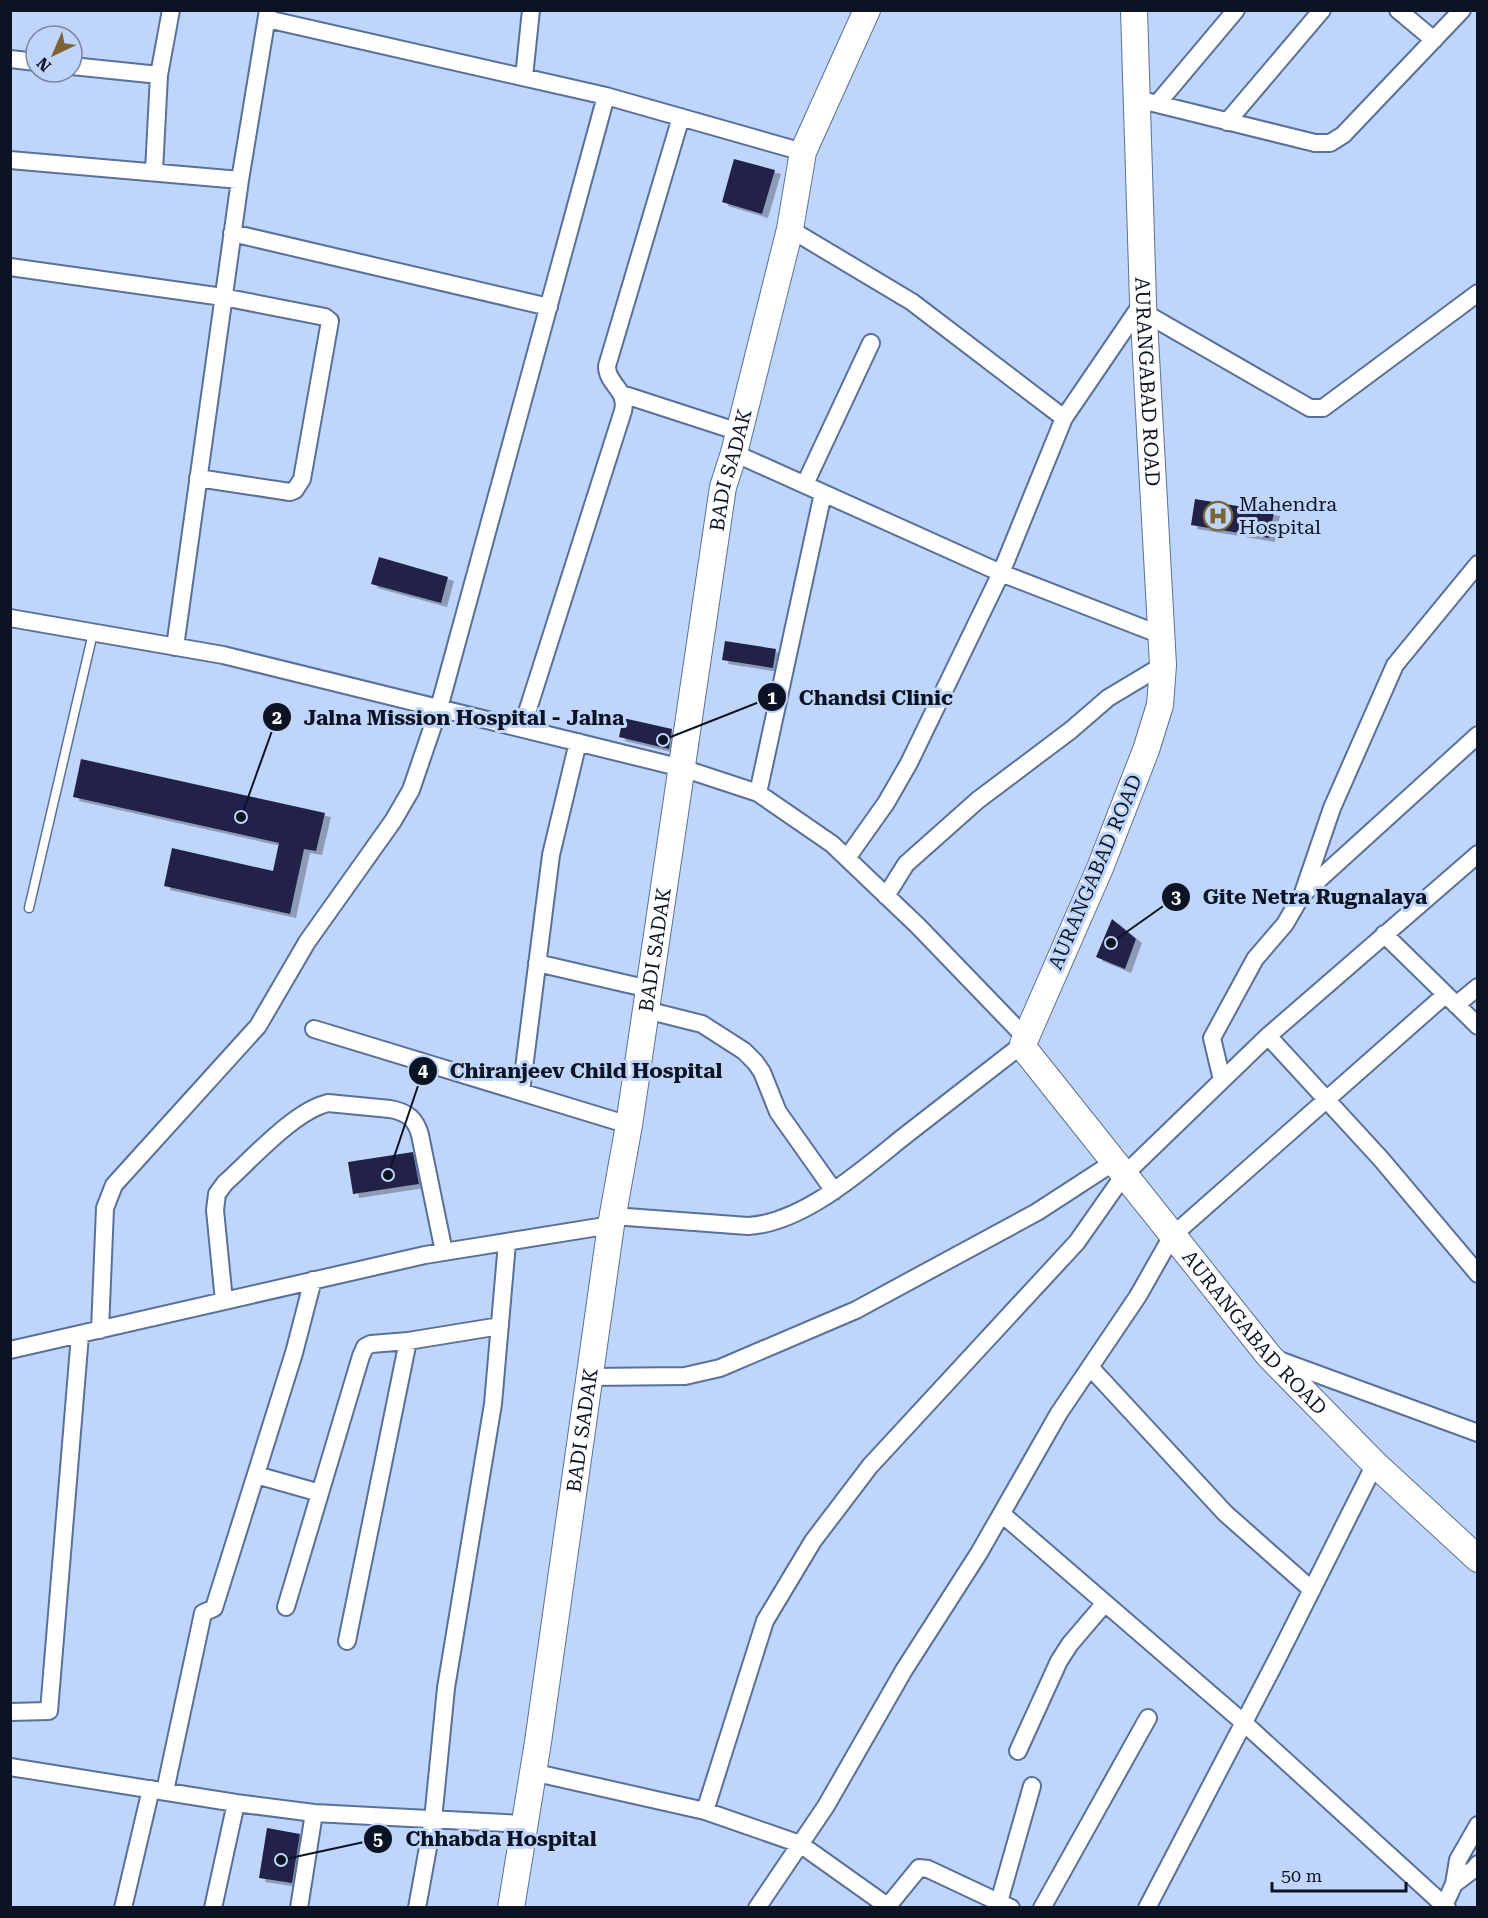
<svg xmlns="http://www.w3.org/2000/svg" width="1488" height="1918" viewBox="0 0 1488 1918" font-family="'Roboto Serif',serif">
	<style>
		.building { fill: #222349; filter: url(#shadow) }
		.lines { fill: none; stroke-linecap: round; stroke-linejoin: round }
		.service-casing { stroke: #59719a; stroke-width: 11 }
		.minor-casing { stroke: #59719a; stroke-width: 20 }
		.primary-casing { stroke: #59719a; stroke-width: 28 }
		.service { stroke: #fff; stroke-width: 8 }
		.minor { stroke: #fff; stroke-width: 16 }
		.primary { stroke: #fff; stroke-width: 26 }
		.labels { text-anchor: middle; stroke-width: 6; stroke-linejoin: round; paint-order: stroke }
		.street-label { font-size: 20px; fill: #0b1424; stroke: #bfd5f9 }
		.poi-label { font-size: 20px; fill: #0b1424; stroke: #bfd5f9; text-anchor: start }
		.leader { fill: none; stroke: #0b1424; stroke-width: 2 }
		.callout-dot { fill: #0b1424; stroke: #bfd5f9; stroke-width: 2 }
		.mark-label { font-size: 18px; text-anchor: middle; font-weight: bold; fill: #fff }
		.callout-label { font-size: 21px; text-anchor: middle; font-weight: bold; fill: #0b1424; stroke: #bfd5f9; stroke-width: 6; stroke-linejoin: round; paint-order: stroke }
	</style>
	<defs>
		<filter id="shadow"><feDropShadow dx="6" dy="4" stdDeviation="0" flood-color="#0004"/></filter>
	</defs>
	<rect width="100%" height="100%" fill="#bfd5f9"/>
	<path class="building" d="M734,159l41,11 -13,44 -40,-12z
		M1195,499l79,13 -5,26 -78,-13z
		M379,557l69,20 -7,26 -70,-19z
		M725,641l51,8 -3,19 -51,-8z
		M623,718l49,11 -3,20 -50,-12z
		M81,759l244,54 -9,38 -12,-2 -14,65 -126,-28 8,-38 101,23 6,-28 -206,-46z
		M1112,919l24,20 -11,30 -29,-12z
		M413,1152l6,32 -66,10 -5,-32z
		M267,1828l33,6 -8,49 -33,-5z"/>
	<g class="lines">
		<g class="service-casing">
			<path id="service" d="M29,908l64,-275"/>
		</g>
		<g class="minor-casing">
			<path id="minor" d="M1398,10l36,30
				M267,19l339,77 197,56
				M10,59l26,3
				M72,66l87,9
				M524,77l7,-67
				M1137,99l178,44h15l13,-8 119,-125
				M1157,104l79,-94
				M1227,122l95,-112
				M10,160l230,20
				M154,171l5,-96 12,-65
				M790,229l122,73 152,116
				M232,233l317,74
				M10,267l213,30 102,20 5,4 -28,158 -7,11 -5,2 -92,-14
				M1143,312l167,96h13l155,-115
				M622,394l117,38
				M734,453l267,120 160,62
				M805,484l66,-141
				M10,618l213,37 459,113 76,25 74,51 86,82 107,111
				M175,647l65,-467 28,-170
				M522,728l101,-317c5,-22 -16,-26 -16,-45l74,-249
				M758,793l65,-300
				M847,858l39,-55 23,-40 92,-190 63,-155 79,-116
				M1304,893l174,-158
				M886,896l20,-32 72,-64 93,-70 37,-32 55,-33
				M1384,934l94,92
				M537,963l112,26
				M1456,1005l22,-18
				M646,1010l56,14 42,27 11,11 7,10 16,40 56,79
				M314,1029l315,96
				M1268,1036l113,123 97,115
				M1222,1080l-10,-42 43,-79 30,-35 18,-31 29,-85 63,-143 83,-101
				M521,1092l30,-237 27,-113
				M613,1216l135,10c58,-3 119,-61 163,-95 37,-29 75,-58 112,-87
				M224,1301l-9,-91 2,-16 8,-11c27,-24 69,-72 103,-80l62,6c17,3 26,10 30,26l24,117
				M100,1330l5,-122 9,-23 144,-159 49,-84 86,-121 18,-31 28,-82 167,-612
				M10,1350l415,-95 186,-30
				M1276,1359l202,74
				M1090,1367l135,146 87,77
				M590,1377l95,-1 35,-8 136,-58 181,-98 77,-50
				M256,1475l64,18
				M1002,1514l242,209 203,185
				M286,1607l75,-251 4,-9 6,-3 37,-3 92,-15
				M347,1641l61,-300
				M10,1712l39,-1 31,-376
				M1018,1751l41,-90 11,-17 35,-41
				M10,1767l226,36 78,10 209,11
				M532,1772l173,39 95,33 90,64
				M165,1791l38,-178 11,-5 80,-255 19,-73
				M705,1811l60,-190 48,-80 57,-75 207,-224 47,-67 144,-139 210,-182
				M1454,1884l20,-15 4,-5
				M999,1902l33,-116
				M888,1906l31,-38 9,1 83,39
				M123,1908l28,-119
				M213,1908l23,-105
				M299,1908l15,-95
				M417,1908l16,-88 13,-132 47,-284 14,-161
				M757,1908l69,-102 78,-136 75,-117 80,-140 79,-117 34,-60 273,-241
				M1042,1908l106,-190
				M1147,1908l129,-247 99,-197
				M1443,1908l11,-24 4,-24 20,-35"/>
		</g>
		<g class="primary-casing">
			<g id="primary">
				<path id="s1" d="M1134,10l9,292 20,363 -3,40 -14,45 -46,118 -77,176 3,7 243,305 106,108 103,95"/>
				<path id="s2" d="M511,1908l27,-166 73,-517 18,-100 94,-638 11,-34 56,-224 13,-77 64,-142"/>
			</g>
		</g>
		<use href="#service" class="service"/>
		<use href="#minor" class="minor"/>
		<use href="#primary" class="primary"/>
	</g>
	<defs>
		<g id="hospital-ring" transform="scale(1.5)"><circle r="9.5" fill="#bfd5f9" stroke="#7d6335" stroke-width="1.5"/><path d="M-5-5h3v3.5h4V-5h3V5h-3V1.5h-4V5h-3Z" fill="#7d6335"/></g>
	</defs>
	<g fill-rule="evenodd">
		<use href="#hospital-ring" x="1218" y="516"/>
	</g>
	<g class="labels">
		<g class="street-label">
			<text dy="7" stroke="none"><textPath href="#s1" startOffset="372">AURANGABAD ROAD</textPath></text>
			<text dy="7" stroke="none"><textPath href="#s2" startOffset="1455">BADI SADAK</textPath></text>
			<text transform="translate(1095 872) rotate(-67)" y="7">AURANGABAD ROAD</text>
			<text dy="7" stroke="none"><textPath href="#s2" startOffset="969">BADI SADAK</textPath></text>
			<text dy="7" stroke="none"><textPath href="#s1" startOffset="1432">AURANGABAD ROAD</textPath></text>
			<text dy="7" stroke="none"><textPath href="#s2" startOffset="483">BADI SADAK</textPath></text>
		</g>
		<g class="poi-label">
			<text x="1239" y="511">Mahendra<tspan x="1239" dy="23">Hospital</tspan></text>
		</g>
	</g>
	<path class="leader" d="M663 740L772 697M241 817L277 717M1111 943L1176 897M388 1175L423 1071M281 1860L378 1839"/>
	<g class="callout-dot">
		<circle cx="663" cy="740" r="6"/>
		<circle cx="241" cy="817" r="6"/>
		<circle cx="1111" cy="943" r="6"/>
		<circle cx="388" cy="1175" r="6"/>
		<circle cx="281" cy="1860" r="6"/>
		<circle cx="772" cy="697" r="15"/>
		<circle cx="277" cy="717" r="15"/>
		<circle cx="1176" cy="897" r="15"/>
		<circle cx="423" cy="1071" r="15"/>
		<circle cx="378" cy="1839" r="15"/>
	</g>
	<g class="mark-label">
		<text x="772" y="704">1</text>
		<text x="277" y="724">2</text>
		<text x="1176" y="903">3</text>
		<text x="423" y="1077">4</text>
		<text x="378" y="1845">5</text>
	</g>
	<g class="callout-label">
		<text x="876" y="705">Chandsi Clinic</text>
		<text x="464" y="725">Jalna Mission Hospital - Jalna</text>
		<text x="1315" y="904">Gite Netra Rugnalaya</text>
		<text x="586" y="1078">Chiranjeev Child Hospital</text>
		<text x="501" y="1846">Chhabda Hospital</text>
	</g>
	<rect width="1488" height="1918" fill="none" stroke="#0b1424" stroke-width="24"/>
	<g transform="translate(54 54) rotate(224)"><circle r="28" fill="#bfd5f9" stroke="#7788a4" stroke-width="1.5"/>
	<path d="M0-4.5L10 22L0 15L-10 22Z" fill="#7d6335"/>
	<text y="-9" font-size="16" font-weight="bold" text-anchor="middle" fill="#0b1424">N</text>
	</g>
	<path d="M1272 1882v9h134v-9" fill="none" stroke="#0b1424" stroke-width="3"/>
	<text x="1281" y="1882" font-size="18" fill="#0b1424" stroke="#bfd5f9" stroke-width="4.5" paint-order="stroke">50 m</text>
</svg>
